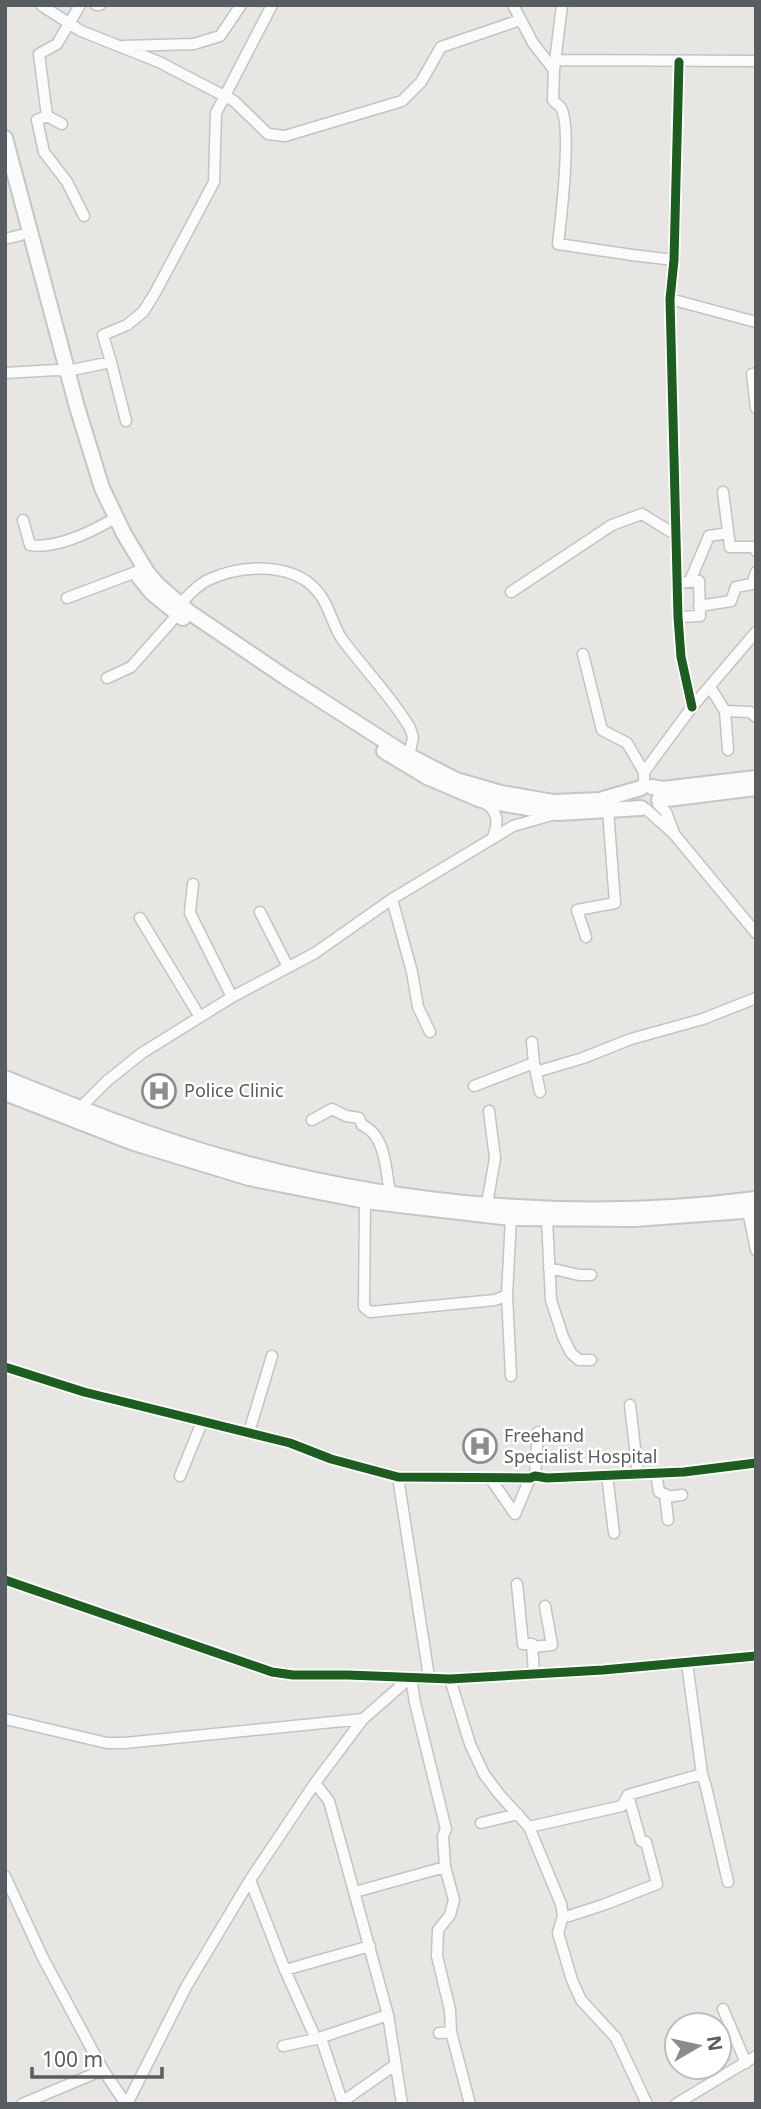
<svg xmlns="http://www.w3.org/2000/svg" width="761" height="2109" viewBox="0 0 761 2109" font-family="'Noto Sans',sans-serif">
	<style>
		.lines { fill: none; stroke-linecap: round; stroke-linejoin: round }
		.street-casing { stroke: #c4c3c3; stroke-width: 13 }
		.secondary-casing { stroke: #c4c5c5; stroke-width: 18 }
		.street { stroke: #fcfbfb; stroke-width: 10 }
		.secondary { stroke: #fcfbfb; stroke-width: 14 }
		.cycleway-casing { stroke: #fff; stroke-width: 13 }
		.cycleway { stroke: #1b5e20; stroke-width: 9 }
		.labels { text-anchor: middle; stroke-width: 5; stroke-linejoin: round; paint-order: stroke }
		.poi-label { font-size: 18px; fill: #585d61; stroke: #fff; text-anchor: start }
	</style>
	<rect width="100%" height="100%" fill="#e8e6e2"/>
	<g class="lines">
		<g class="street-casing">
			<path id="street" d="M41,5l40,26 78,31 75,39 34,33 17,2 117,-35 19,-19 20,-35 79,-27
				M96,5h4
				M513,5l20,38 21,27
				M562,5l-8,65 -1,30c2,3 6,5 8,8 11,19 0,111 -3,136l74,11 42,5
				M123,46l71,-2 26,-8 21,-31
				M555,60l201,1
				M679,62l-5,198 -4,39 8,318 3,40 11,50
				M47,116l-10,4 7,32 23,30 17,34
				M62,124l-15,-8 -8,-62 18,-10 23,-39
				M5,239l16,-4
				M670,299l86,23
				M111,362l-8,-27 24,-10 16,-13 12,-19 59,-111 2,-69 56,-108
				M5,373l52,-3 10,1 44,-9 15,59
				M756,373l-4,1 4,34
				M723,492l7,55h25l1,4
				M23,520l7,25c24,4 57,-11 78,-23
				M690,581l19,-45 19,-3
				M677,583l22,-2 1,35 -22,1
				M511,592l101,-67 30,-11 34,21
				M67,598l69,-26
				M180,604c8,-8 17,-19 28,-24 35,-16 89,-19 113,16 9,13 12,30 21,43 22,30 49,57 68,89l3,9 -4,19
				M699,606l32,-5 5,-14 16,-3 4,-12
				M583,654l19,76 25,13 17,29
				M107,678l24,-11 47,-53
				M710,687l15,24 25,1 6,5
				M725,711l3,39
				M644,787v-15l48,-65 64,-75
				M484,802c14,9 15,20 9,35
				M658,804l8,8 8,21
				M646,809l28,25 82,99
				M193,884l-3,29 42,84
				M392,899l20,73 6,35 12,25
				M260,912l28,55
				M140,918l60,99
				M586,937l-9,-27 38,-7 -7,-93
				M532,1042l2,21 6,29
				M536,1072l47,-14 48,-19 72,-20 53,-21
				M474,1086l60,-23
				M78,1110l29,-29 35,-28 90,-56 83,-44 77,-54 121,-73 39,-11
				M312,1120l20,-11 14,7 13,2 3,7c24,10 24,46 28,69
				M365,1201l-1,106 6,5 125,-12 12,-5
				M487,1204l8,-46 -6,-47
				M748,1211l8,39
				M547,1219l4,81 12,37 8,16 8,7h12
				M549,1268l30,7h12
				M5,1367l79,25 206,51 41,16 67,18 132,1 5,-2 12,2 137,-6 72,-9
				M511,1376l-4,-81 4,-77
				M630,1405l8,69
				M249,1432l23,-76
				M656,1473l3,19 6,2 3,26
				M607,1475l7,58
				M180,1476l22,-54
				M535,1476l3,-44
				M398,1477l31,200
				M490,1478l25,36 15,-36
				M666,1497l16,-2
				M5,1580l267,92 21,3h55l102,4 153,-9 153,-14
				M517,1584l6,60h9l2,30
				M532,1647l20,-2 -7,-39
				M411,1677l4,26 31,126 -3,7 2,31 9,33 -4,15 -12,15 -1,26 13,54 1,22
				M450,1679l20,65 14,30 15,20 30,33 32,77 2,12 -5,17 14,47 9,20 35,38 31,66
				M5,1719l102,24h18l238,-24
				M702,1774l4,13 22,95
				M315,1783l14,18 59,214 14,89
				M481,1823l37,-9
				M529,1827l93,-21 6,-11 74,-21 -15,-111
				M5,1876l38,82 60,112 23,34
				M250,1880l35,90 31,69 72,-24
				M355,1892l90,-25
				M563,1916h6l34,-11 54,-21 -11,-42 -5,-1 -13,-46
				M285,1970l85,-24
				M723,2009l23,54
				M439,2033l12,-1 19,72
				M321,2038l22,66
				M283,2046l33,-7
				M342,2102l53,-37
				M22,2104l81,-34
				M127,2104l59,-117 64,-107 65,-97 48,-64 48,-42
				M676,2104l80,-48"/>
		</g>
		<g class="secondary-casing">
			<path id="secondary" d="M5,138l72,269 25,81 22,46 23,38 10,12 32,28 96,65 117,75 54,28 45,13 52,9 47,-2 41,-12
				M139,577l13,16 31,25
				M384,751l43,26 54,23 77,13 83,-5
				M652,787l11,2 93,-11
				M659,800l97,-12
				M5,1078c74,30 148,60 225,81 169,47 351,63 526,40
				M5,1093l129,50 115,35 116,23 146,17 124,1 121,-9"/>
		</g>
		<use href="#street" class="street"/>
		<use href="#secondary" class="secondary"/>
		<g class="cycleway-casing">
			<path id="cycleway" d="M679,62l-5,198 -4,39 8,318 3,40 11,50
				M5,1367l79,25 206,51 41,16 67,18 132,1 5,-2 12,2 137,-6 72,-9
				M5,1580l267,92 21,3h55l102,4 153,-9 153,-14"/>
		</g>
		<use href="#cycleway" class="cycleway"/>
	</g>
	<defs>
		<g id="hospital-ring" transform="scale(1.75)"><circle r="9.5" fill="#fff" stroke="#8a8d8e" stroke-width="1.5"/><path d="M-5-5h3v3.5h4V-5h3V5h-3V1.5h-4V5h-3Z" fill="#8a8d8e"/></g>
	</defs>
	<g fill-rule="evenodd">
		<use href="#hospital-ring" x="159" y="1091"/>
		<use href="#hospital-ring" x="480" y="1446"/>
	</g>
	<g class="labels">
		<g class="poi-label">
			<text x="184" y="1097">Police Clinic</text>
			<text x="504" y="1442">Freehand<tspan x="504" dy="21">Specialist Hospital</tspan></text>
		</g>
	</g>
	<rect width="761" height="2109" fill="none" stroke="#585d61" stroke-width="14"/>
	<g transform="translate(698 2046) rotate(81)"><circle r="33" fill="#ffffff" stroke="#bcbec0" stroke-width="2"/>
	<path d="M0-5L12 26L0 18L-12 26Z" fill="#8a8d8e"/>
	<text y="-10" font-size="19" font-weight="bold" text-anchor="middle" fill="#585d61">N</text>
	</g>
	<path d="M32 2067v10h130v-10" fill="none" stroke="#585d61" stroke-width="3.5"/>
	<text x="42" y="2067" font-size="21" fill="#585d61" stroke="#ffffff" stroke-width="5" paint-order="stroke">100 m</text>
</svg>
